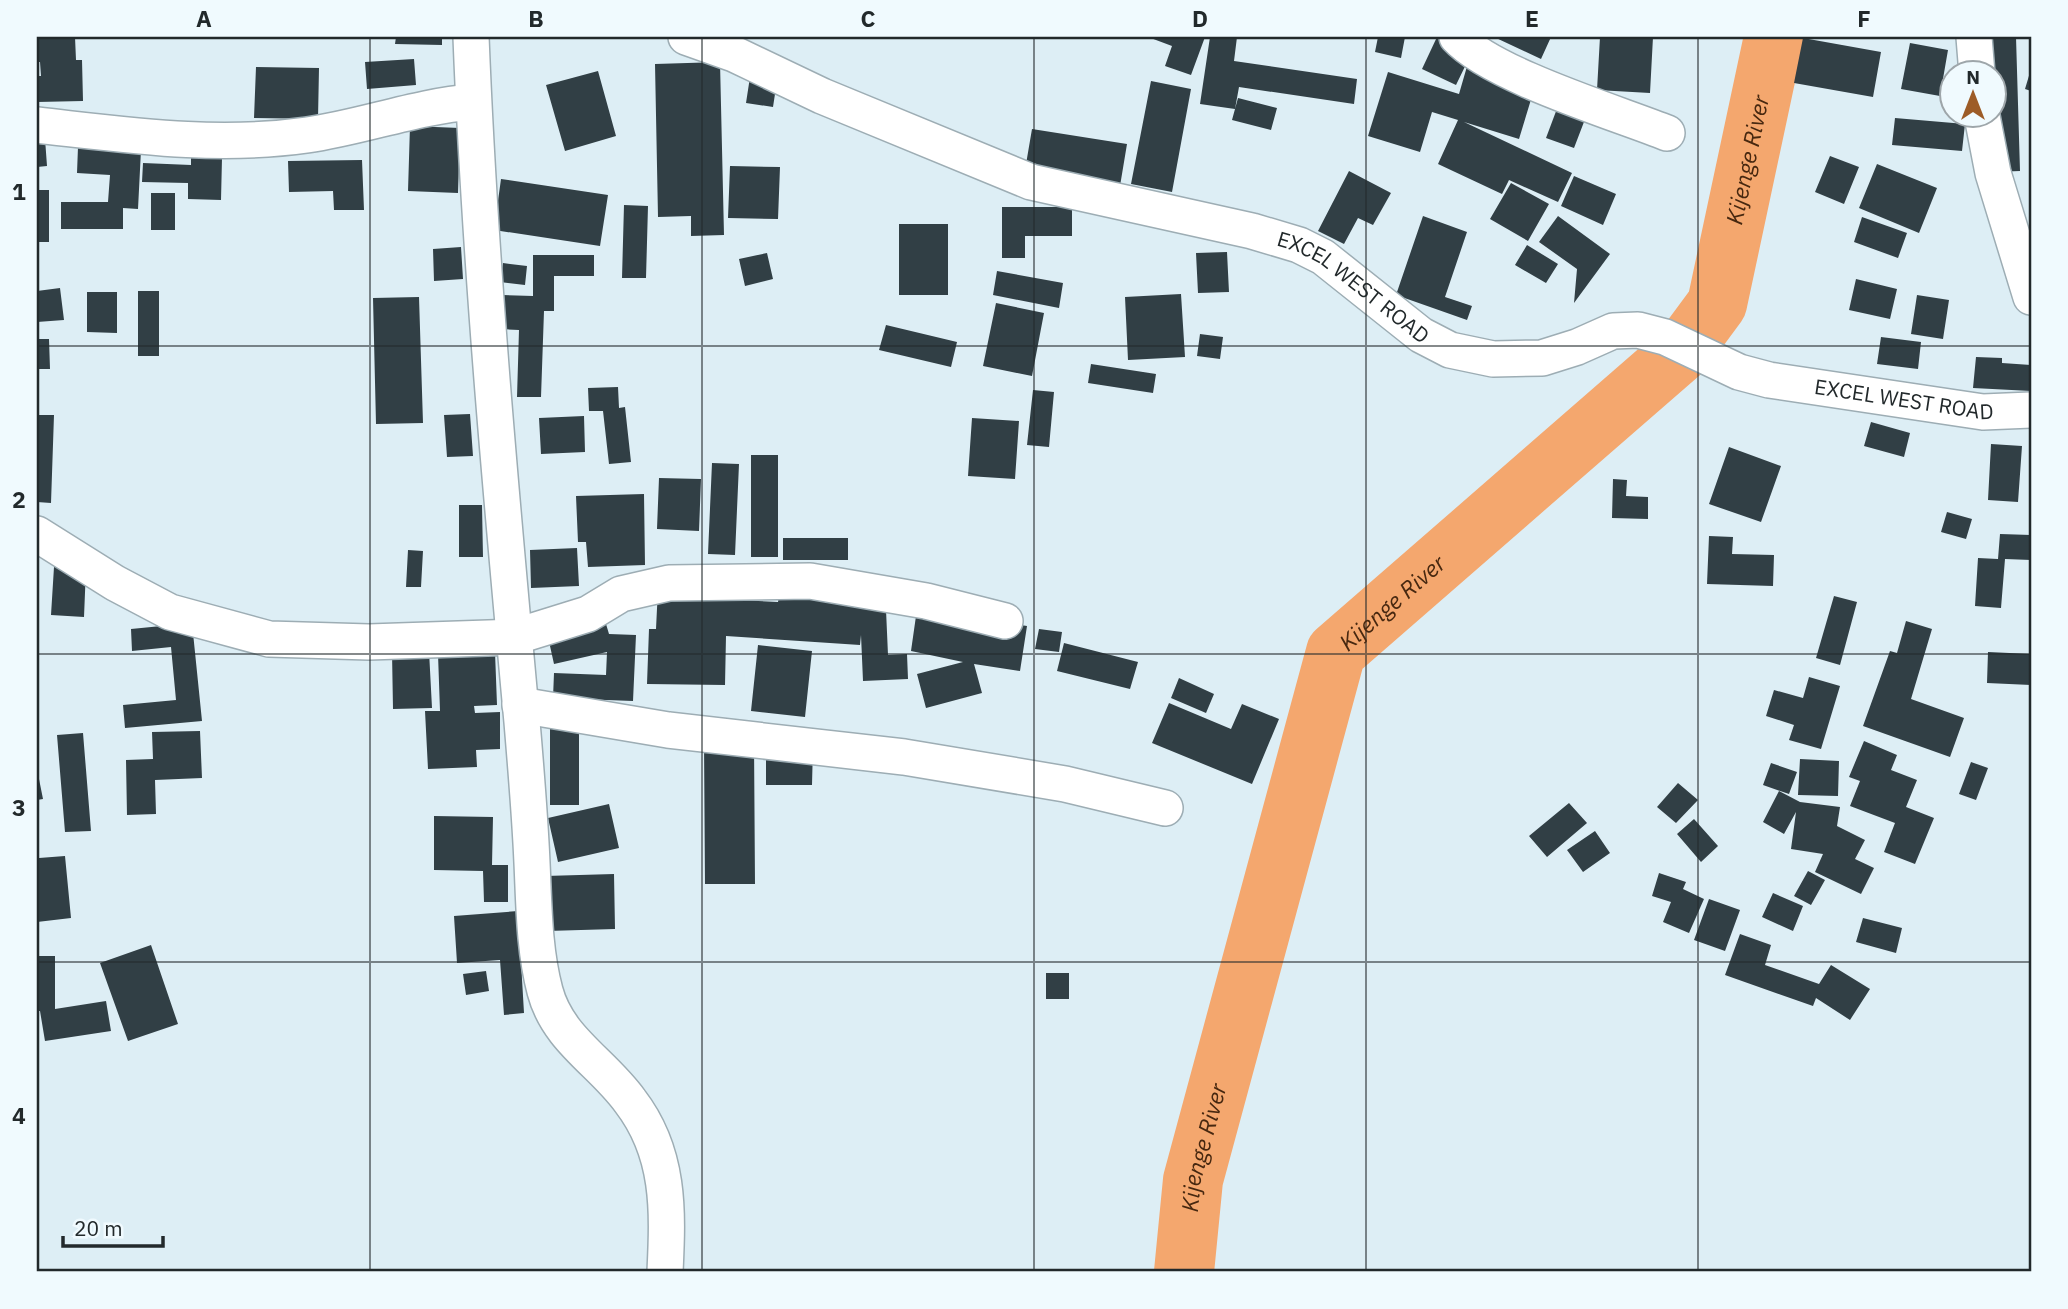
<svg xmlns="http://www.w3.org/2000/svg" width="2068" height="1309" viewBox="0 0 2068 1309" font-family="'IBM Plex Sans',sans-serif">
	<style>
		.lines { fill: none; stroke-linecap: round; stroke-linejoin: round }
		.river { stroke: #f4a76e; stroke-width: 60 }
		.building { fill: #313f45 }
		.minor-casing { stroke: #9dadb4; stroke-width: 38 }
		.minor { stroke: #fff; stroke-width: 35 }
		.grid { fill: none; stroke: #22292b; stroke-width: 2; stroke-opacity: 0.55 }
		.labels { text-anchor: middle; stroke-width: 7; stroke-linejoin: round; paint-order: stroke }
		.street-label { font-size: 21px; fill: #22292b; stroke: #f0fafe }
		.water-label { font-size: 23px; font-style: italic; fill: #472810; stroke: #f0fafe }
		.neatline { fill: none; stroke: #22292b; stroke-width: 2.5 }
		.grid-label { font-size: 23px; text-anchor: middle; font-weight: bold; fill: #22292b }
	</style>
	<rect width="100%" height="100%" fill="#ddeef5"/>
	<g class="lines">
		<path class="river" id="s1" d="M1184,1272l9,-92 143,-528 347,-302 34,-46 57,-267"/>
	</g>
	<path class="building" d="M37,37h38l1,23h6l1,41 -46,1v-26h4l-1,-14h-3z
		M396,37h46v8l-47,-1z
		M1148,37h57l-14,38 -26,-9 7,-20z
		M1210,37h27l-3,24 123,18 -3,25 -115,-17 -4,22 -35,-5z
		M1378,37h27l-4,21 -26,-6z
		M1437,37h8l28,13 -17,35 -34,-16z
		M1494,37h57l-10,22z
		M1600,37h53l-3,56 -53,-3z
		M1991,37h25l4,134 -25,1 -1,-98h-2z
		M1803,38l78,14 -8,45 -79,-14z
		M1910,43l38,7 -8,46 -39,-7z
		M414,59l2,26 -49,4 -2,-27z
		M720,62l4,173 -33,1v-20l-33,1 -3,-153z
		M1468,63l68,20 -17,56 -55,-17 108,51 -14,29 -49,-22 -7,14 -64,-30 20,-44 -26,-8 -12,40 -52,-16 20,-64 71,22z
		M256,67l63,1 -1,51 -64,-1z
		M2031,69v22l-6,-2z
		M598,71l18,65 -51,15 -19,-66z
		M750,77l27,4 -4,26 -27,-4z
		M1151,81l40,8 -19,103 -41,-8z
		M1564,90l28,11 -18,47 -28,-10z
		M1238,98l39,10 -6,22 -39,-10z
		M1895,118l70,6 -3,27 -70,-6z
		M37,125h7l3,41 -10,1z
		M410,126l50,2 -2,65 -50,-2z
		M1032,129l95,15 -7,42 -95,-16z
		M78,147l63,3 -3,59 -15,-1v21h-62v-27h47l2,-27 -33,-2z
		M1830,156l29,11 -15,37 -29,-12z
		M191,157l31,1 -1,42 -33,-1v-16l-46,-1 1,-19 48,2z
		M362,160l2,50h-30l-1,-19 -44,1 -1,-31z
		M1877,164l60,24 -18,45 -60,-25z
		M730,166l50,1 -2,52 -50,-1z
		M1349,171l42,22 -18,32 -15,-7 -14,26 -26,-13z
		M1574,176l42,18 -13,31 -42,-19z
		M501,179l107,16 -8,51 -106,-16z
		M1511,183l38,21 -21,37 -38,-22z
		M37,190h12v52h-12z
		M151,193h24v37h-24z
		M624,205l24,1 -2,72h-24z
		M1002,207h70v29h-47v22h-23z
		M1423,216l44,16 -22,65 27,9 -5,14 -71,-25z
		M1558,216l52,38 -36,49 3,-34 -38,-27z
		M1862,217l45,16 -9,25 -44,-16z
		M899,224h49v71h-49z
		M1527,245l31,19 -12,19 -31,-18z
		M461,247l2,32 -29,2 -1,-32z
		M1227,252l2,40 -31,1 -2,-40z
		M767,253l6,26 -28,7 -6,-27z
		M533,255h61v21h-40v35h-10l-3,86h-24l2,-67 -18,-1 2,-34 30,1z
		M503,263l24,3 -2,19 -25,-3z
		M997,271l66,12 -4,25 -66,-13z
		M1856,279l41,10 -7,30 -41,-9z
		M60,288l4,32 -27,2v-31z
		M138,291h21v65h-21z
		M87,292h30v41l-30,-1z
		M1181,294l4,63 -57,3 -3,-63z
		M1917,295l32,5 -6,39 -32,-5z
		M419,297l4,126 -47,1 -3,-126z
		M996,303l48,10 -12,63 -49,-10z
		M886,325l71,17 -6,25 -72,-17z
		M1200,334l23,3 -3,22 -23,-3z
		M1881,337l40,5 -3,27 -41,-5z
		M37,339h12l1,30h-13z
		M1976,357l26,1v5l29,2v26l-58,-3z
		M1091,364l65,10 -3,19 -65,-10z
		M618,387l1,21 6,-1 6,55 -22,2 -6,-53h-14l-1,-23z
		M1033,390l21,2 -5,55 -22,-2z
		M470,414l3,42 -26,1 -3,-42z
		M37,415h17l-3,88 -14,-1z
		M584,416l1,36 -44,2 -2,-36z
		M972,418l47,3 -4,58 -47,-3z
		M1871,422l39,11 -6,24 -40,-11z
		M1991,444l31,2 -4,56 -30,-2z
		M1729,447l52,19 -20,56 -52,-18z
		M751,455h27v102h-27z
		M712,463l27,1 -4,91 -27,-1z
		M659,478l42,1 -2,52 -42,-2z
		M1613,479l14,1 -1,16 22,1v22l-36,-1z
		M644,494l1,71 -57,2 -2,-25h-8l-2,-46z
		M459,505h23l1,52h-24z
		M1947,512l25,7 -6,20 -25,-7z
		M2000,534l31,1v25l-26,-1 -4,49 -26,-2 3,-48 20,1z
		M1709,536l24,1 -1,17 42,1 -1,31 -66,-2z
		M783,538h65v22h-65z
		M577,548l2,38 -48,2 -1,-38z
		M408,550l15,1 -2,36h-15z
		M54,567l32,1 -2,49 -33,-2z
		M885,587l3,68 19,-1 1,25 -45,2 -2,-46 -1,10 -134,-9 -1,49 -78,-1 2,-55h7l2,-41 77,5 -1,7 44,2 2,-12z
		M1834,596l23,6 -17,63 -24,-7z
		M917,609l110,17 -7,45 -46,-7 8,29 -56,15 -9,-34 46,-12 -52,-11z
		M1906,621l26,8 -21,70 53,19 -14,39 -87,-31 27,-75 7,2z
		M192,623l10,98 -77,7 -2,-23 53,-5 -5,-53 -39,4 -1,-22z
		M606,624l3,10 27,1 -3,66 -80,-3 1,-25 52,2 1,-23 -53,12 -6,-27z
		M1039,629l23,3 -3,20 -24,-3z
		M1064,643l74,19 -8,27 -73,-18z
		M758,645l54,6 -7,66 -54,-6z
		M429,651l3,57 -39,1 -1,-57z
		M495,652l2,53 -23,1 1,7 25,-1v37l-24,1 1,17 -49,2 -3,-58h15l-2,-57z
		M1988,652l43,2v31l-44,-2z
		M1809,677l31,9 -19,63 -32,-9 5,-15 -28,-9 8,-26 29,8z
		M1179,678l35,16 -8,19 -35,-15z
		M1169,703l62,26 11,-25 37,15 -27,65 -100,-41z
		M550,720h29v85h-29z
		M200,731l2,47 -47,2 1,34 -29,1 -1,-55 27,-1 -1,-27z
		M83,733l8,98 -26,1 -8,-97z
		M704,741h50l1,143h-50z
		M1864,741l33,14 -6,15 26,10 -11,27 28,11 -19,46 -31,-12 11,-29 -45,-17 10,-25 -11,-4z
		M766,745l47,1 -1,39h-46z
		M1800,759l39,2 -1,35 -40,-1z
		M1971,762l17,6 -12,32 -17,-6z
		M1771,763l26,9 -8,22 -26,-9z
		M37,769l6,30 -6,1z
		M1678,783l20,17 -22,23 -19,-16z
		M1779,791l21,11 40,5 -3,19 28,14 -10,19 19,9 -13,26 -46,-22 8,-18 -32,-5 5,-37 -12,22 -21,-12z
		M1569,803l18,20 -40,34 -18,-21z
		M609,804l10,44 -61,14 -10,-44z
		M434,816l59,1 -1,48h16v37h-24l-1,-31 -49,-1z
		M1694,819l24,27 -17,16 -24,-28z
		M1595,831l15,22 -27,19 -16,-22z
		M37,852l2,6 26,-2 6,62 -34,4z
		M1808,871l17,9 -14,25 -17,-9z
		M1659,873l27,9 -3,7 21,10 -15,34 -26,-11 8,-20 -19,-6z
		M614,874l1,55 -68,2 -2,-55z
		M1773,893l30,13 -10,25 -31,-14z
		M1709,899l31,11 -15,41 -31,-11z
		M518,911l6,102 -20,2 -4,-55 -43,3 -3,-47z
		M1863,918l39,10 -6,25 -40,-11z
		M1740,934l31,11 -6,20 54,19 12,-19 39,24 -20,31 -34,-22 -3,8 -88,-31z
		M151,945l27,79 -50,17 -28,-78z
		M37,956h18v53l51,-8 5,30 -66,10 -5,-30h-3z
		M486,971l3,20 -23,4 -3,-21z
		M1046,973h23v26h-23z"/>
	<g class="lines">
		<g class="minor-casing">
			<g id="minor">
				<path d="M471,37c9,228 30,457 51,685 4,47 8,94 10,141 2,42 2,87 13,128 13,49 57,71 85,110 40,52 38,109 35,171"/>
				<path id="s2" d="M686,37l48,17 88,42 209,86 221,49 47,14 24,12 98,78 29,15 43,9 49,-1 35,-11 36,-16 25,-1 27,7 74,35 30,8 214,32 48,-2"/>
				<path d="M1457,37c35,38 157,75 210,96"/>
				<path d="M1974,37l3,37"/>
				<path d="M1982,116l11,57 38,124"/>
				<path d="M37,125c91,10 178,23 270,10 56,-8 110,-29 166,-33"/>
				<path d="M37,534l78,49 55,29 99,27 100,3 145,-5 74,-23 33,-20 48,-11 141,-2 116,20 79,20"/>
				<path d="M520,705l148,25 236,27 161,27 100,24"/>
			</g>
		</g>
		<use href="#minor" class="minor"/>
	</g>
	<path class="grid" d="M370,37v1235M702,37v1235M1034,37v1235M1366,37v1235M1698,37v1235M37,346h1994M37,654h1994M37,962h1994"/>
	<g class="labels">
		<g class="street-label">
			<text dy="7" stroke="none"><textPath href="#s2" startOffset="718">EXCEL WEST ROAD</textPath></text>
			<text dy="7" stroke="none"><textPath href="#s2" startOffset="1306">EXCEL WEST ROAD</textPath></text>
		</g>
		<g class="water-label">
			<text dy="8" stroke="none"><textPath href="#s1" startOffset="1304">Kijenge River</textPath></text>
			<text dy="8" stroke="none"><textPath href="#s1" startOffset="714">Kijenge River</textPath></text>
			<text dy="8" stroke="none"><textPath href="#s1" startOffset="126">Kijenge River</textPath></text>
		</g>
	</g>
	<rect width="2068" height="1309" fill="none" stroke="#f0fafe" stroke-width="77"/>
	<g transform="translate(1973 94)"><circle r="33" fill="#f0fafe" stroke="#9ea6aa" stroke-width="2"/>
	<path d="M0-5L12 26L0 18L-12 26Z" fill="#9d5c27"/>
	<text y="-10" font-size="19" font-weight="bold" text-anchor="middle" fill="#22292b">N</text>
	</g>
	<path d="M63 1236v10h100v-10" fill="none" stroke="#22292b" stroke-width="3.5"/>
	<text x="74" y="1236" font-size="21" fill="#22292b" stroke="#f0fafe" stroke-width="5" paint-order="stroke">20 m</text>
	<rect x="38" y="38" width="1992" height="1232" class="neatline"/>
	<g class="grid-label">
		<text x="204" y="27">A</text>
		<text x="536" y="27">B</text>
		<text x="868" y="27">C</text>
		<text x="1200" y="27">D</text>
		<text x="1532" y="27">E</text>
		<text x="1864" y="27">F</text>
		<text x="19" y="200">1</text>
		<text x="19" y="508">2</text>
		<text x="19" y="816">3</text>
		<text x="19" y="1124">4</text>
	</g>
</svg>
